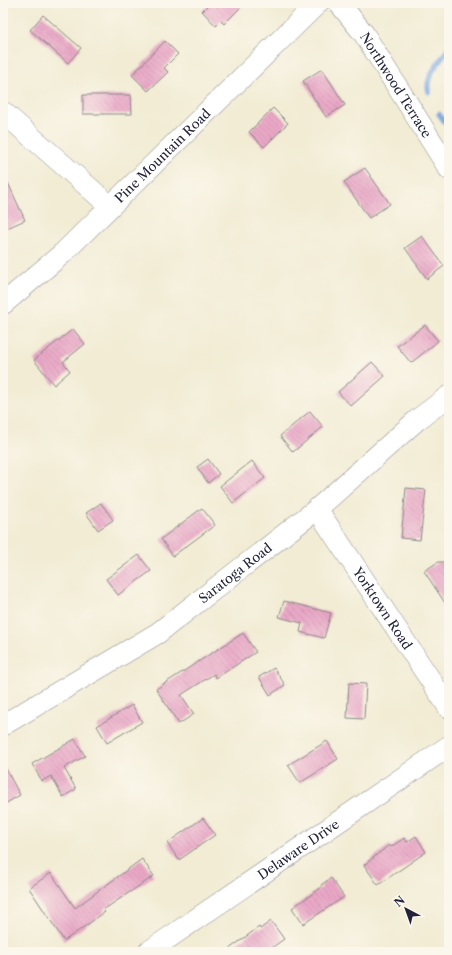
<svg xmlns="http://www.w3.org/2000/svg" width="452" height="955" viewBox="0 0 452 955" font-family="'Libre Caslon Text',serif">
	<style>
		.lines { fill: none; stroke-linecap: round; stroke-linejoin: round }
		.stream { stroke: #73a2dd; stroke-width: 5 }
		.building { fill: url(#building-back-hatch) }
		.minor-casing { stroke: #8a8788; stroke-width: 22 }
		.minor { stroke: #fff; stroke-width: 21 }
		.labels { text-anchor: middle; stroke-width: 3; stroke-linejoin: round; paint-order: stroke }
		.street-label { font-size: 13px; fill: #22223b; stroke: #fbf7ec }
	</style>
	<defs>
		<pattern id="building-back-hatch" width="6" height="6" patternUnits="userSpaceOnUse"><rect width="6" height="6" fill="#e9a7c6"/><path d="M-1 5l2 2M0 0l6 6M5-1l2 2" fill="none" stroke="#c88fab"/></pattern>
	</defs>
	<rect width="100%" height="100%" fill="#fbf7ec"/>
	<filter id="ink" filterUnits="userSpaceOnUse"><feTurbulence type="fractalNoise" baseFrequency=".025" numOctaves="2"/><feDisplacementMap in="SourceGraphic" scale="8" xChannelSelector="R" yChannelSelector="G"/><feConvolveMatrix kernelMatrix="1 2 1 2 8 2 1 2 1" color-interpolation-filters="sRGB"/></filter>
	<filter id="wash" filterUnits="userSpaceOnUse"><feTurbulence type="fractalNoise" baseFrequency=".012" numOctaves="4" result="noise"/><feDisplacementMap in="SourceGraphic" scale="16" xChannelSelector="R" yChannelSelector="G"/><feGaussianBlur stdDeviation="0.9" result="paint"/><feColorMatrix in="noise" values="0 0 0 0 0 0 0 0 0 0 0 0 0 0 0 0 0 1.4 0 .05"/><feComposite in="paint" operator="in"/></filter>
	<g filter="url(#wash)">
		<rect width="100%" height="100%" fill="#f2ecd4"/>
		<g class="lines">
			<path class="stream" d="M429,92c-6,-15 13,-32 20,-45
				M439,114l10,14"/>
		</g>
		<g id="blocks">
			<path class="building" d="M210,3h35l-21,21 -3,-3 -5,5 -14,-15z
				M43,15l38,33 -13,15 -38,-33z
				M165,41l13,13 -14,14 4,4 -20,19 -16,-16z
				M322,69l23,36 -19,12 -23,-36z
				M83,95h48l1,19h-49z
				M273,108l15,15 -24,24 -15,-15z
				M365,168l25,36 -21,14 -25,-36z
				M3,172l22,48 -22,10z
				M422,236l22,30 -17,13 -22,-31z
				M425,325l13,16 -27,22 -14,-17z
				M73,329l12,15 -22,18 7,9 -16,14 -20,-25z
				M372,362l13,14 -34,30 -13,-14z
				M310,411l13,16 -30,25 -13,-16z
				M208,459l11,15 -11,9 -11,-16z
				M252,461l13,17 -32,25 -13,-17z
				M406,488l20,2 -6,50 -19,-2z
				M101,503l12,17 -15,10 -12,-17z
				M202,508l13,17 -42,31 -12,-17z
				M139,555l12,16 -33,24 -12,-16z
				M438,562h5l6,9v38l-25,-38z
				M284,601l47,12 -7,25 -24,-6 2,-9 -23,-6z
				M243,633l13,19 -40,26 -2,-4 -33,21 13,19 -15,10 -23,-35z
				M274,668l11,17 -15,10 -11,-18z
				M349,683l17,1 -2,35 -17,-1z
				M132,705l10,17 -35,21 -10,-17z
				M75,739l10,17 -21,12 12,21 -13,8 -12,-21 -9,5 -10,-17z
				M327,741l11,18 -38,24 -12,-18z
				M3,764l17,31 -17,10z
				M203,818l12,17 -36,25 -12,-17z
				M416,836l10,16 -48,33 -14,-20 25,-20 2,2 13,-9 3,4z
				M142,859l12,17 -51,34 2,2 -41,29 -35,-53 22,-15 24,35z
				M331,878l13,19 -41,27 -11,-16 30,-21 -1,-2z
				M271,921l13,18 -18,13h-41l34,-25 1,2z"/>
		</g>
	</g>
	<g filter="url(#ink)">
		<use href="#blocks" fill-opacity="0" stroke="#8a8788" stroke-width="1"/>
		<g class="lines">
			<g class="minor-casing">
				<g id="minor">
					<path id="s1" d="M339,3l25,31 85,135"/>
					<path d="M3,112l107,94"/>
					<path id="s2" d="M3,304l59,-50 256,-251"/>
					<path id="s3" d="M317,509l132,199"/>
					<path id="s4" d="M3,725l155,-92 159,-124 100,-89 32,-24"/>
					<path id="s5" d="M148,952l301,-206"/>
				</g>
			</g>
			<use href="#minor" class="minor"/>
		</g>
	</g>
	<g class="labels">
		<g class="street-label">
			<text dy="5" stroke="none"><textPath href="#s1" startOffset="100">Northwood Terrace</textPath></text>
			<text dy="5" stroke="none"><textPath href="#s2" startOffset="218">Pine Mountain Road</textPath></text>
			<text dy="5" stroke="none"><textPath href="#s4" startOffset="278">Saratoga Road</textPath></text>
			<text dy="5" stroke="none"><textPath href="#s3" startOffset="119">Yorktown Road</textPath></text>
			<text dy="5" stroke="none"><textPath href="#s5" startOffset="182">Delaware Drive</textPath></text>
		</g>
	</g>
	<rect width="452" height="955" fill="none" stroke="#fbf7ec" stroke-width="16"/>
	<g transform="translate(406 909) rotate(319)" stroke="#fbf7ec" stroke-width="3" paint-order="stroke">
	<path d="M0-3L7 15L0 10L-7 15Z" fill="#22223b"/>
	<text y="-6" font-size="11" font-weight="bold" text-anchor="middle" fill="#22223b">N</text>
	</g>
</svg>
